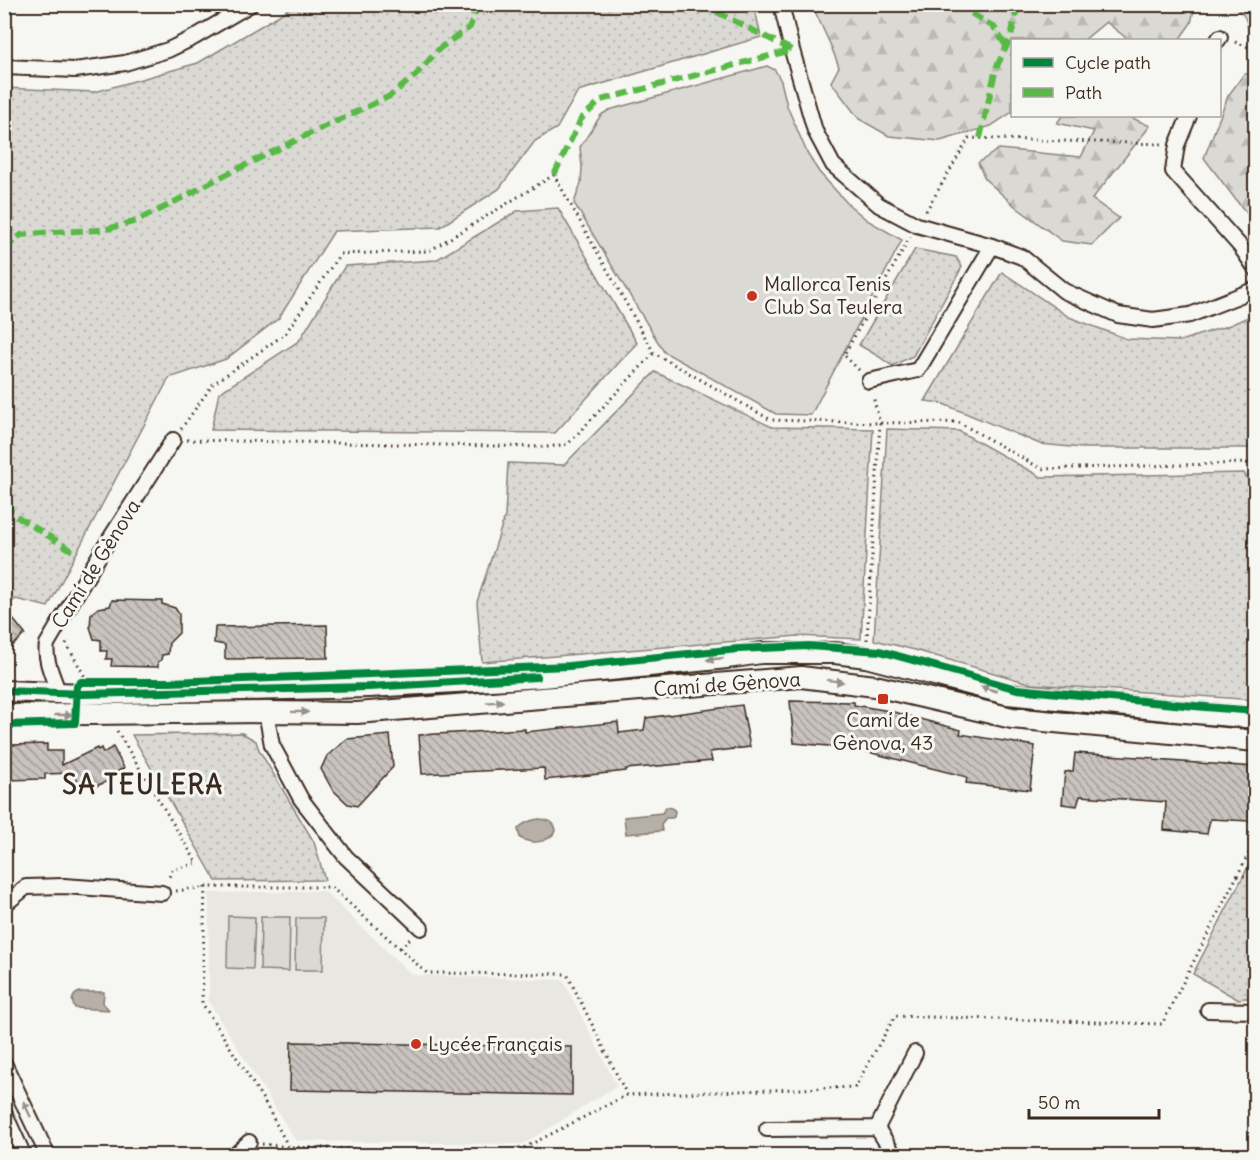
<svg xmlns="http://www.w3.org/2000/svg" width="1260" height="1160" viewBox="0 0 1260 1160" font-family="Delius,sans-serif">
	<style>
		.built { fill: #e8e7e2 }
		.grass { fill: url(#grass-dots); stroke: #8a8278; stroke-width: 1.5 }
		.forest { fill: url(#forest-firs); stroke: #8a8278; stroke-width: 1.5 }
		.pitch { fill: #dad9d3; stroke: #8a8278; stroke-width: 1.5 }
		.water { fill: #b6b0a9; stroke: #857a71; stroke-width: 1.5 }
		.building { fill: url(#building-back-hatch); stroke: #3b2a1e; stroke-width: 1.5 }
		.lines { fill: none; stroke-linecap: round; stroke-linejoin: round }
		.street-casing { stroke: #3b2a1e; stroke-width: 18 }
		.secondary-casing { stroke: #3b2a1e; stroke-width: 24 }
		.path { stroke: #3b2a1e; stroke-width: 3; stroke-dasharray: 1.5 4.5; stroke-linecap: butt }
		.street { stroke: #f6f6f2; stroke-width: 14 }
		.secondary { stroke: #f6f6f2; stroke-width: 20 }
		.quiet { stroke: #58b947; stroke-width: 6; stroke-dasharray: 12 6; stroke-linecap: butt }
		.cycleway-casing { stroke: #f6f6f2; stroke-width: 11 }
		.cycleway { stroke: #00873e; stroke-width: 8 }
		.oneway { fill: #989088 }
		.poi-dot { fill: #c8321e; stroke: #f6f6f2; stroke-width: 2 }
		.labels { text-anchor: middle; stroke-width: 6; stroke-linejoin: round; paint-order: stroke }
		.poi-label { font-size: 20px; fill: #3b2a1e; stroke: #f6f6f2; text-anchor: start }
		.street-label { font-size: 20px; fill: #3b2a1e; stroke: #f6f6f2 }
		.district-label { font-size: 26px; font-weight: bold; letter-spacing: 1.5px; fill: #3b2a1e; stroke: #f6f6f2 }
	</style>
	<defs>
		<pattern id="grass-dots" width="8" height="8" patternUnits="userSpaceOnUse" patternTransform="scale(1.5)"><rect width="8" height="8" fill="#dad9d3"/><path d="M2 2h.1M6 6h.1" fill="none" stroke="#bcbab5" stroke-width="1.8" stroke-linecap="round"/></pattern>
		<pattern id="forest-firs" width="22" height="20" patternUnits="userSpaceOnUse" patternTransform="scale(1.5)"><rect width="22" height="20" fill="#dad9d3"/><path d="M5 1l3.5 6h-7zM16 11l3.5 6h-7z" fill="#bcbab5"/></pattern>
		<pattern id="building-back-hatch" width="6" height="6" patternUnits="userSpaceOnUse" patternTransform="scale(1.5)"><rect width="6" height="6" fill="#c8c3be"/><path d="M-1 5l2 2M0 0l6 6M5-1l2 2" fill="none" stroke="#a49f9a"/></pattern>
	</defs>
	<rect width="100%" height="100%" fill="#f6f6f2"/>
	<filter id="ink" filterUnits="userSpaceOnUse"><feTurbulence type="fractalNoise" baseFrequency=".0167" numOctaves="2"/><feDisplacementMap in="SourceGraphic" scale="12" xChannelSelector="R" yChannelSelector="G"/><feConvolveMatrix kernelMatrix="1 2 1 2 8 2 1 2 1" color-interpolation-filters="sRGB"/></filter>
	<g filter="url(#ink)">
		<path class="built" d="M324,891l88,84 151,5 54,106 -94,58 -227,-3 -87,-139v-109z"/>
		<path class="grass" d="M294,5h460l7,32 -183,54 -21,37 -22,13 -36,48 -59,38 -106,4 -55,87 -53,41 -57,19 -121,229 -32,-8 -11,7v-518l90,4 103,-29 78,-46z
			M558,208l79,135 -82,90 -344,-3 8,-37 80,-52 46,-75 91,-6 81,-49z
			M915,249l41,8 6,10 -49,89 -21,10 -14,-10 -19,-11z
			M1002,272l67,45 58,22 53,2 50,-16 25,-11v133l-5,1h-168l-42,-4 -99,-41 -16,-2z
			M655,372l117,55 101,2 -12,210 -63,-3 -316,26 -5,-60 28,-86 3,-53 56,2z
			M887,429l72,2 82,46 203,-4 12,20 -1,207 -223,-16 -117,-34 -41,-10z
			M242,733l14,8 3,9 55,92 11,38 -109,1 -84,-146z
			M1255,853v144l-18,2 -44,-25z"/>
		<path class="forest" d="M812,5l1,-1 382,1 -4,18 -12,17h-50l-23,-18 -22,18h-72v72l-21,14 -51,15 -51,-5 -30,-17 -28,-37 8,-15 -8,-21z
			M1244,74h11v148l-16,-18 -35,-46 24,-62z
			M1062,116h66l22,10 -58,73 27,19 -27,27 -30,-4 -46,-34 -31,-28 -7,-16 21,-14 82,8 13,-26 -37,-8z"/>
		<path class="pitch" d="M1226,5h29v37l-7,-3c1,-17 -3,-31 -22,-34z
			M767,66l8,4 6,11 6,25 21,49 11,17 29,32 19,16 35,20 -91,175 -35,-1 -112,-62 -90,-149 7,-20 1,-16 -2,-20 21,-32 8,-5z
			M228,916l27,1 -2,52 -26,-1z
			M261,917h29l-1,54 -29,-1z
			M296,918h28l-1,52h-28z"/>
		<path class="water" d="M666,807l6,1 3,3 -1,6 -2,1h-6l-5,6 1,7 -36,3 -2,-17 38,-4z
			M539,819c9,1 16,2 17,12 -9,12 -23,14 -36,7l-2,-9c6,-7 13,-9 21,-10z
			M80,992h24l-1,11 6,7 -34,-2c-4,-6 -4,-13 5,-16z"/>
		<path class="building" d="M112,600l50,1v3l13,4 4,6v19l-10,10 -1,11 -6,1 -1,5 -3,2v5l-47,-1 1,-7h-6l1,-8h-6v-11l-7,-1 -4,-12 1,-13 7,-6 12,-2z
			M4,608l21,26 -21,20z
			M327,625l1,33 -103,1v-14l-11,-2 1,-16z
			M790,701l64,1v3l36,6 71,19 -1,4 75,12 -5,44 -64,-7 1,-6 -115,-29 -58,-5z
			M742,705l8,42 -40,5 2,9 -86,8v2l-81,9 -1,-12 -122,6 -3,-39 106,-6v3l93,-10 1,11 25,-3 2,-12z
			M390,735l3,32 -36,39 -9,-2 -16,-15 -11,-20 6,-13 20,-17z
			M47,744v7h15v14l35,-17 1,2 3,-2 2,5 10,-6 11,21 -13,7 2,4 -17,7 -2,-4 -13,6 -7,-15 -29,1v5l-40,1 -1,-31h5v-4z
			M1075,753l79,5v2l102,7v32h-7l1,22 -40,-2 -3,15 -43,-4 2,-28 -86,-6 -3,10 -15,-2 3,-32 8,-1z
			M291,1042l281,5v48l-282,-5z"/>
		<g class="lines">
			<g class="street-casing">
				<path id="street" d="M781,4l11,46 23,81 18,34 46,40 38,20 75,21 30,11 42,34 54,24 35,5 37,-5 66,-26
					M1218,40l2,-3
					M4,67l71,3 50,-7 43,-13 25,-12 58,-34
					M1189,116l-12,29 -4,26 67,75 16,23
					M869,381l49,-11 74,-124
					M59,694c-5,-15 -15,-34 -12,-50l55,-93 71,-111
					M266,712l6,33 29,54 45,58 75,71
					M4,905l22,-18 38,-1 98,7
					M1208,1010l48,1
					M4,1063l44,93
					M4,1112l20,44
					M877,1128l18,28
					M767,1129l110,-1 38,-75
					M234,1156l15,-14"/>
			</g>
			<g class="secondary-casing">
				<path id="secondary" d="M4,691l80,3 285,-7 173,-10 185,-19 34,-5h74l31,4 141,37 189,19 60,5
					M4,715l262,-3 91,1 444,-36 74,9 137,32 244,23"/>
			</g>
			<path class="path" d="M1235,42l21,8
				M926,211l43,-73 193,6
				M859,370l-15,-15 66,-118
				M181,429l32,-45 72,-50 55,-80 89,-3 125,-76 100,178 117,67 109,3 78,-1 84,47 205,-6 9,-1
				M187,440l360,7 21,-3 86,-91
				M1247,463l9,14
				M867,640l13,-217 -7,-27
				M66,643l19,34
				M117,731l80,132 -25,7 -4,10
				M1237,876l19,-36
				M205,887l-3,116 62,98 24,45
				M176,891l29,-4h126l96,86 140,1 60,121 228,-8 40,-71 267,8 75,-148h19
				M400,948l12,-11
				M262,1144l27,3 223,7 115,-59"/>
			<use href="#street" class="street"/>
			<use href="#secondary" class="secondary"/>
			<path class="quiet" d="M956,4l38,23 12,19
				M980,138l16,-70 15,-31 7,-33
				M554,175l27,-56 20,-19 191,-50 -91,-46
				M4,249l17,-14 32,-3 50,-2 34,-9 30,-15 50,-27 92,-45 81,-38 25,-20 25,-28 30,-21 8,-23
				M4,503l12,13 60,37"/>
			<g class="cycleway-casing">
				<path id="cycleway" d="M4,691l80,3 285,-7 168,-10
					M4,725l71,-2 2,-37 4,-4h89l399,-16 169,-17 71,-3 71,5 137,38 188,18 51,4"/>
			</g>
			<use href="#cycleway" class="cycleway"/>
		</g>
		<defs><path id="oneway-solid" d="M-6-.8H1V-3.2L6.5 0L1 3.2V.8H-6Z" transform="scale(1.5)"/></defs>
		<g class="oneway">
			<use href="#oneway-solid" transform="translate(715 659) rotate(174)"/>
			<use href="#oneway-solid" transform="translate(835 681) rotate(7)"/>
			<use href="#oneway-solid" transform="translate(989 689) rotate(-164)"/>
			<use href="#oneway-solid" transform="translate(495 702) rotate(-4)"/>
			<use href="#oneway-solid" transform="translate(300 712) rotate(1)"/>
			<use href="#oneway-solid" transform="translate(63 715)"/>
			<use href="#oneway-solid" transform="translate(27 1109) rotate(-115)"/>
		</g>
	</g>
	<g class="poi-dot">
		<circle cx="752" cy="296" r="6"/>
		<rect x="877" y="693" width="12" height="12" rx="3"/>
		<circle cx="416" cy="1044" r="6"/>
	</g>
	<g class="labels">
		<g class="poi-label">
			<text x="764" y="291">Mallorca Tenis<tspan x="764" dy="23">Club Sa Teulera</tspan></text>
			<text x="883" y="727" text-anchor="middle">Camí de<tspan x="883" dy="23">Gènova, 43</tspan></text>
			<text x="428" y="1051">Lycée Français</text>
		</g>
		<g class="street-label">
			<text transform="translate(96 564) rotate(-58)" y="7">Camí de Gènova</text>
			<text transform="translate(727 684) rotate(-4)" y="7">Camí de Gènova</text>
		</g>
		<g class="district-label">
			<text x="143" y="794">SA TEULERA</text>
		</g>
	</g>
	<rect width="1260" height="1160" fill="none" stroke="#f6f6f2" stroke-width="24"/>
	<rect x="12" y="12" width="1236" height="1136" fill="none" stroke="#3b2a1e" stroke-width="2" filter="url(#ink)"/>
	<rect x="1011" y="39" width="210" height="78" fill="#f6f6f2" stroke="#aba49d" stroke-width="1.5"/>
	<rect x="1023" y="58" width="30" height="9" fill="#00873e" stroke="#aba49d" stroke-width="1.5"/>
	<text x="1065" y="69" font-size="18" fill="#3b2a1e">Cycle path</text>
	<rect x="1023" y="88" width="30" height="9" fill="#58b947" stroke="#aba49d" stroke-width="1.5"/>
	<text x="1065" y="99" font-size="18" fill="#3b2a1e">Path</text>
	<path d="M1029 1109v9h130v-9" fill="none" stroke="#3b2a1e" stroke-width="3"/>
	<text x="1038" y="1109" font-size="18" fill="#3b2a1e" stroke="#f6f6f2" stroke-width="4.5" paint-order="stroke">50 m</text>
</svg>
